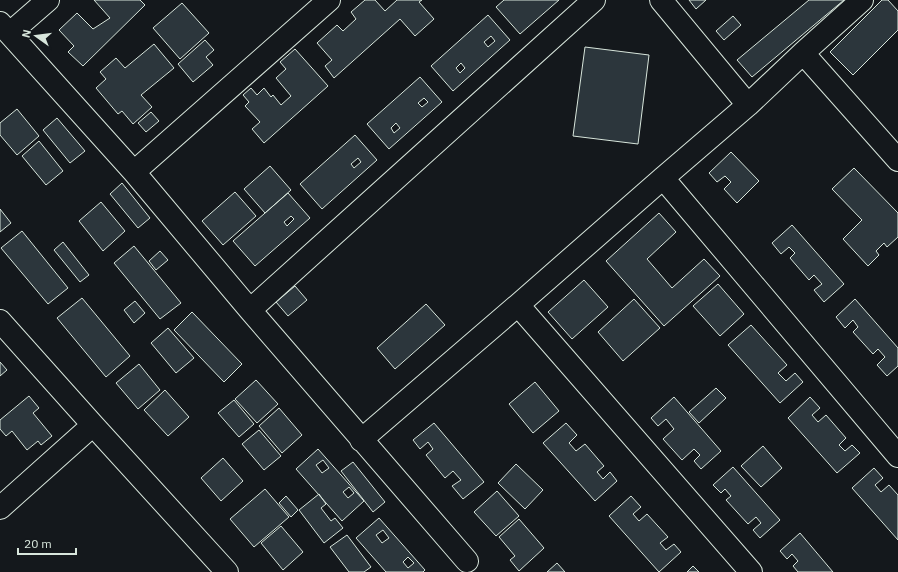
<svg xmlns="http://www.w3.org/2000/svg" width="898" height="572" viewBox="0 0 898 572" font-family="'IBM Plex Sans',sans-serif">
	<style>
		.building { fill: #2c363c; stroke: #d8e6dc; fill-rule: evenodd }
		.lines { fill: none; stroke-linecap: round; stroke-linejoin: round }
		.minor-casing { stroke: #d8e6dc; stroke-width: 24 }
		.minor { stroke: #14181c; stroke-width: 22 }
	</style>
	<rect width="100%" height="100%" fill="#14181c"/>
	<path class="building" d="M94,0h46l5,5 -62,61 -15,-14 6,-6 -15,-16 18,-17 16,16 17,-11z
		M365,0h10l10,11 12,-11h25l-3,2 15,17 -19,17 -15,-17 -66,59 -9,-12 7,-6 -15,-17 20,-18 6,6 13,-12 -5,-7z
		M504,0h55l-39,34 -24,-27z
		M689,0h17l-10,9z
		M809,0h35l-92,77 -15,-17z
		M882,0h6l10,11v19l-45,45 -23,-23z
		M182,3l27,30 -29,26 -27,-31z
		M488,15l22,25 -57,51 -22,-25zM491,36l4,5 -7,6 -4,-5zM461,63l4,5 -5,5 -4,-5z
		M733,16l8,9 -17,15 -8,-9z
		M205,40l9,10 -8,7 7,8 -20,17 -15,-18z
		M154,44l20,24 -33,27 11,12 -19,17 -11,-13 -4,3 -22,-26 10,-9 -6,-7 16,-14 9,10z
		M585,47l64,8 -11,89 -65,-8z
		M295,49l33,37 -64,57 -12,-14 8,-7 -15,-16 4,-4 -6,-7 8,-7 6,7 7,-7 7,9 2,-2 8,10 10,-9 -15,-18 10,-9 -6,-7z
		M420,77l22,25 -53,47 -22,-25zM424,98l4,4 -6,5 -4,-4zM396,123l4,5 -6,5 -3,-5z
		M17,109l22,27 -22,19 -17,-20v-12z
		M151,112l8,9 -13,11 -8,-9z
		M57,118l28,33 -15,12 -27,-33z
		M355,135l22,25 -55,49 -22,-25zM358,158l3,4 -7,6 -3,-4z
		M39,141l24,30 -17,14 -24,-29z
		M731,152l28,29 -22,22 -13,-14 7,-7 -6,-6 -8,6 -8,-9z
		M270,166l21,24 -26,23 -21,-24z
		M854,168l44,45v24l-11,10 -3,-4 -8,8 3,4 -11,11 -25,-27 19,-19 -30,-31z
		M122,183l28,35 -12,10 -28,-34z
		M235,192l21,24 -33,29 -21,-24z
		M288,193l22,25 -55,48 -22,-25zM291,216l3,3 -7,7 -3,-4z
		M101,202l24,29 -22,20 -24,-30z
		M0,209l11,14 -11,9z
		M659,213l17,19 -29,27 25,29 32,-29 16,17 -56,50 -58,-65z
		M792,225l52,59 -20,18 -10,-12 8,-6 -8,-9 -5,5 -19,-22 5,-5 -6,-6 -8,7 -9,-11z
		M22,231l46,57 -20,16 -47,-56z
		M63,242l26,33 -9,7 -26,-32z
		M134,246l47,57 -21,16 -46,-56z
		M160,251l8,9 -12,10 -7,-9z
		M584,280l24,27 -36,32 -24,-27z
		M718,284l26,30 -24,22 -27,-30z
		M295,286l12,14 -19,16 -12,-14z
		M82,298l48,58 -24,21 -49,-59z
		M634,299l26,29 -37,33 -25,-29z
		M855,299l43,49v18l-11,10 -10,-11 8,-8 -7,-8 -5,5 -20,-22 5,-5 -5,-7 -8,8 -9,-11z
		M135,301l10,12 -11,10 -10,-13z
		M426,304l19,21 -50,44 -18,-21z
		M192,312l50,52 -18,18 -50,-52z
		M751,325l36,40 -9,8 8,8 9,-8 8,9 -23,21 -52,-58z
		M168,328l26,30 -18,15 -25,-30z
		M0,362l7,8 -7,6z
		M139,364l21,26 -22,19 -22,-26z
		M256,380l22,24 -21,19 -22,-24z
		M535,382l24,29 -26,22 -24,-29z
		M716,388l10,10 -27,25 -10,-11z
		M165,390l24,27 -21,19 -24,-26z
		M29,396l10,12 -6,5 19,23 -11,9 -3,-4 -11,9 -15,-19 -6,5 -6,-7v-9z
		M674,397l47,54 -20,18 -7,-8 6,-6 -6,-6 -12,11 -19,-21 11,-10 -8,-10 -8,7 -7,-8z
		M810,397l10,11 -8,7 6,7 8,-7 20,23 -7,7 6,6 7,-6 8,8 -23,20 -49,-55z
		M234,400l20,24 -15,13 -21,-24z
		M279,408l23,27 -20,18 -23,-27z
		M434,423l50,59 -21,17 -11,-13 9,-6 -8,-9 -8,7 -19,-23 7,-6 -5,-7 -8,7 -7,-9z
		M566,423l11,12 -8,8 7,8 9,-7 19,22 -7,6 6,7 7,-7 7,9 -22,20 -52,-58z
		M259,430l22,26 -17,14 -22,-26z
		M763,446l19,22 -21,19 -20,-21z
		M318,449l46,52 -22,20 -46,-52zM323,460l6,8 -7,5 -6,-8zM349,487l5,6 -6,5 -5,-6z
		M223,458l20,23 -22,20 -20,-23z
		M353,462l32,40 -12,10 -32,-41z
		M516,464l27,26 -18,19 -27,-26z
		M733,467l47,53 -20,18 -7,-8 8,-7 -5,-6 -8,7 -22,-24 5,-4 -6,-7 -4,4 -8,-8z
		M874,468l9,10 -8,7 6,7 8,-7 9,10v45l-46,-52z
		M265,489l24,28 -35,30 -24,-28z
		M497,491l22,25 -23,20 -22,-24z
		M319,494l7,10 -5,4 10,13 4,-3 8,10 -19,15 -25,-33z
		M286,496l12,14 -7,7 -12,-14z
		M631,496l10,11 -8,7 6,7 8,-7 21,23 -8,6 6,7 8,-6 7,8 -22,20 -50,-56z
		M379,518l46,52 -2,2h-37l-30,-34zM383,530l6,8 -7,5 -6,-8zM408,557l6,6 -6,5 -5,-6z
		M519,519l25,29 -25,23 -9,-11 5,-4 -16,-19z
		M281,526l22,26 -20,18 -22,-27z
		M800,533l33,39h-35l-5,-6 5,-5 -6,-7 -5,5 -7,-8z
		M347,535l24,32 -7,5h-15l-19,-25z
		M557,563l8,9h-18z
		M693,566l6,6h-12z"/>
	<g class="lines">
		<g class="minor-casing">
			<path id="minor" d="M661,0l87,105
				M0,23l134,149 116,138 217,251
				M10,33l38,-33
				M803,53l95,107
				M134,172l195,-172
				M663,178l235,278
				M518,305l233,267
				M250,310l344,-310
				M0,321l93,104 134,147
				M361,440l157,-135 145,-127 85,-73 55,-52 59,-53
				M0,508l93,-83"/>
		</g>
		<use href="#minor" class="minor"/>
	</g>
	<g transform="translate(36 36) rotate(284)" stroke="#14181c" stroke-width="3" paint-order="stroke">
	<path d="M0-3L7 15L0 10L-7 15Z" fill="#d8e6dc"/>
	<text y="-6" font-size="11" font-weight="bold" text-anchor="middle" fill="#d8e6dc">N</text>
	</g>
	<path d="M18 548v6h58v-6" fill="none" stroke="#d8e6dc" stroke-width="2"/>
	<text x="24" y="548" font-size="12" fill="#d8e6dc" stroke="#14181c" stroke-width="3" paint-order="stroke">20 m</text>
</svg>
